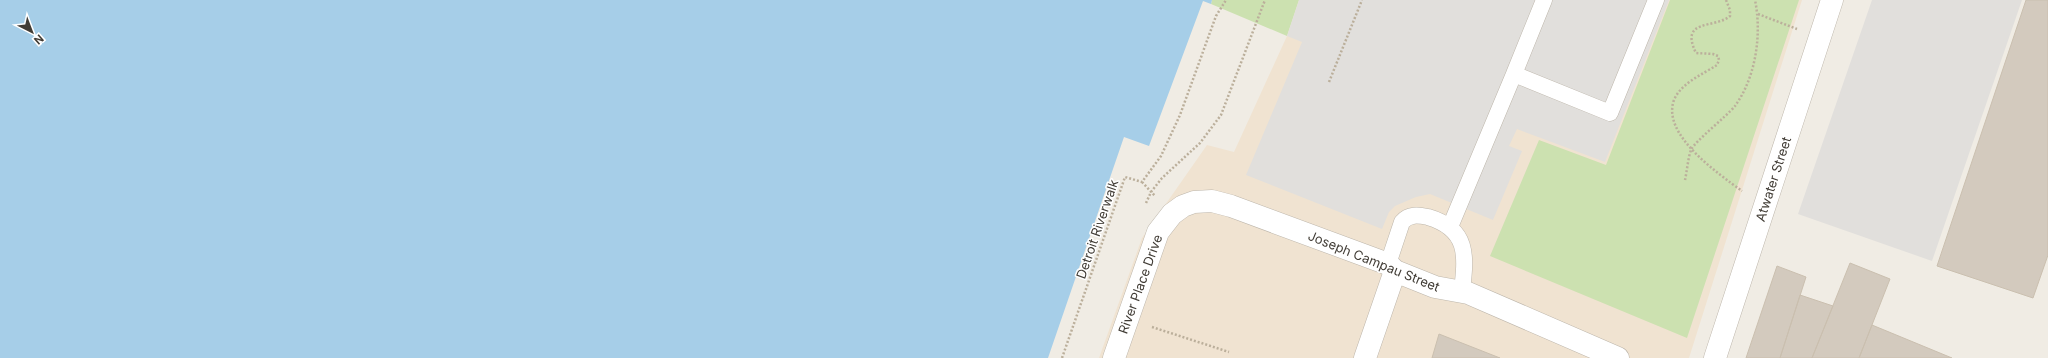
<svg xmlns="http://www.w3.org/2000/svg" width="2048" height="358" viewBox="0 0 2048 358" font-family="Inter,sans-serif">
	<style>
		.commercial { fill: #f0e3d1 }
		.green { fill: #cce1b0 }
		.parking { fill: #e1dfdc }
		.water { fill: #a6cee8 }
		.building { fill: #d3cabe; stroke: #cabfaf }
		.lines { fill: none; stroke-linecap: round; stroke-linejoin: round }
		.service-casing { stroke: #bdb6ab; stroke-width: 17 }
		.minor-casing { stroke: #bdb6ab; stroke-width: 23 }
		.path { stroke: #bbaf9b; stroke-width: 2.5; stroke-dasharray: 2 2; stroke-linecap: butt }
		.service { stroke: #fff; stroke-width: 16 }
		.minor { stroke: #fff; stroke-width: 22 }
		.labels { text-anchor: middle; stroke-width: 3; stroke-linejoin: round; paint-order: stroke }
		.street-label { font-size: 13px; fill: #413c35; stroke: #fff }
	</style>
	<rect width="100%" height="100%" fill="#f0ece4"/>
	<path class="commercial" d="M1299,0h503l-113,358h-590l43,-120 65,-93 27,7 53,-116z"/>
	<path class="green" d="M1212,0h87l-12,36 -76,-32z
		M1670,0h129l-112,338 -197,-82 49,-116 67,25z"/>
	<path class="parking" d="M1299,0h370l-64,162 -88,-33 -8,17 13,5 -29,69 -63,-26 -14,3 -21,9 -6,6 -7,17 -136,-54 56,-133 -15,-6z
		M1872,0h150l-90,261 -134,-47z"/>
	<path class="water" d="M0,0h1212l-1,4 -8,-3 -54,145 -25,-9 -76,221h-1048z"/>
	<path class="building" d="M2026,0h22v255l-15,43 -96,-32z
		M1850,263l40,16 -31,79h-47z
		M1777,266l29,11 -26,81h-34z
		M1800,295l33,11 -21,52h-32z
		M1872,325l80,33h-93z
		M1439,334l61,24h-68z"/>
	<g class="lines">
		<g class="service-casing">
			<path id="service" d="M1544,0l-30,74 96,39 46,-113
				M1450,227l64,-153
				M1388,264l14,-42c7,-8 16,-7 26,-5 41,12 38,39 34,74"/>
		</g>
		<g class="minor-casing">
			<path id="minor" d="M1114,358l44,-126 14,-18 11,-8 11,-4 18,-1 19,5 157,58 7,7 40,16 33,6 150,65
				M1365,358l30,-87
				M1715,358l117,-358"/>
		</g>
		<path class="path" d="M1726,0l4,10v6c-15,13 -51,2 -34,37l17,1 5,2 1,4 -2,5c-14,9 -36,18 -43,35 -13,35 45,74 68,91
			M1758,14l39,15
			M1329,82l33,-82
			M1685,180c2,-9 3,-22 6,-30 4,-9 35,-33 44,-44 21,-29 27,-72 20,-106
			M1142,182l13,14
			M1146,203l5,-11 11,-14 38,-35 21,-28 44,-115
			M1152,327l77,25
			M1062,358l63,-181 17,5 19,-26 19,-41 36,-99 10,-16"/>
		<use href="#service" class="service"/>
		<use href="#minor" class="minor"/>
	</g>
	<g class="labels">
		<g class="street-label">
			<text transform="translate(1773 179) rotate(-72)" y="5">Atwater Street</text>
			<text transform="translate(1097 229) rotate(-71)" y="5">Detroit Riverwalk</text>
			<text transform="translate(1374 261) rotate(22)" y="5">Joseph Campau Street</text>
			<text transform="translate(1140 284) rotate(-70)" y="5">River Place Drive</text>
		</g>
	</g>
	<g transform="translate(32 32) rotate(138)" stroke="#ffffff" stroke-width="3" paint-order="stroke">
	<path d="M0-3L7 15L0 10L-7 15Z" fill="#413c35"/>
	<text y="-6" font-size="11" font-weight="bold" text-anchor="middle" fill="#413c35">N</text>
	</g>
</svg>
